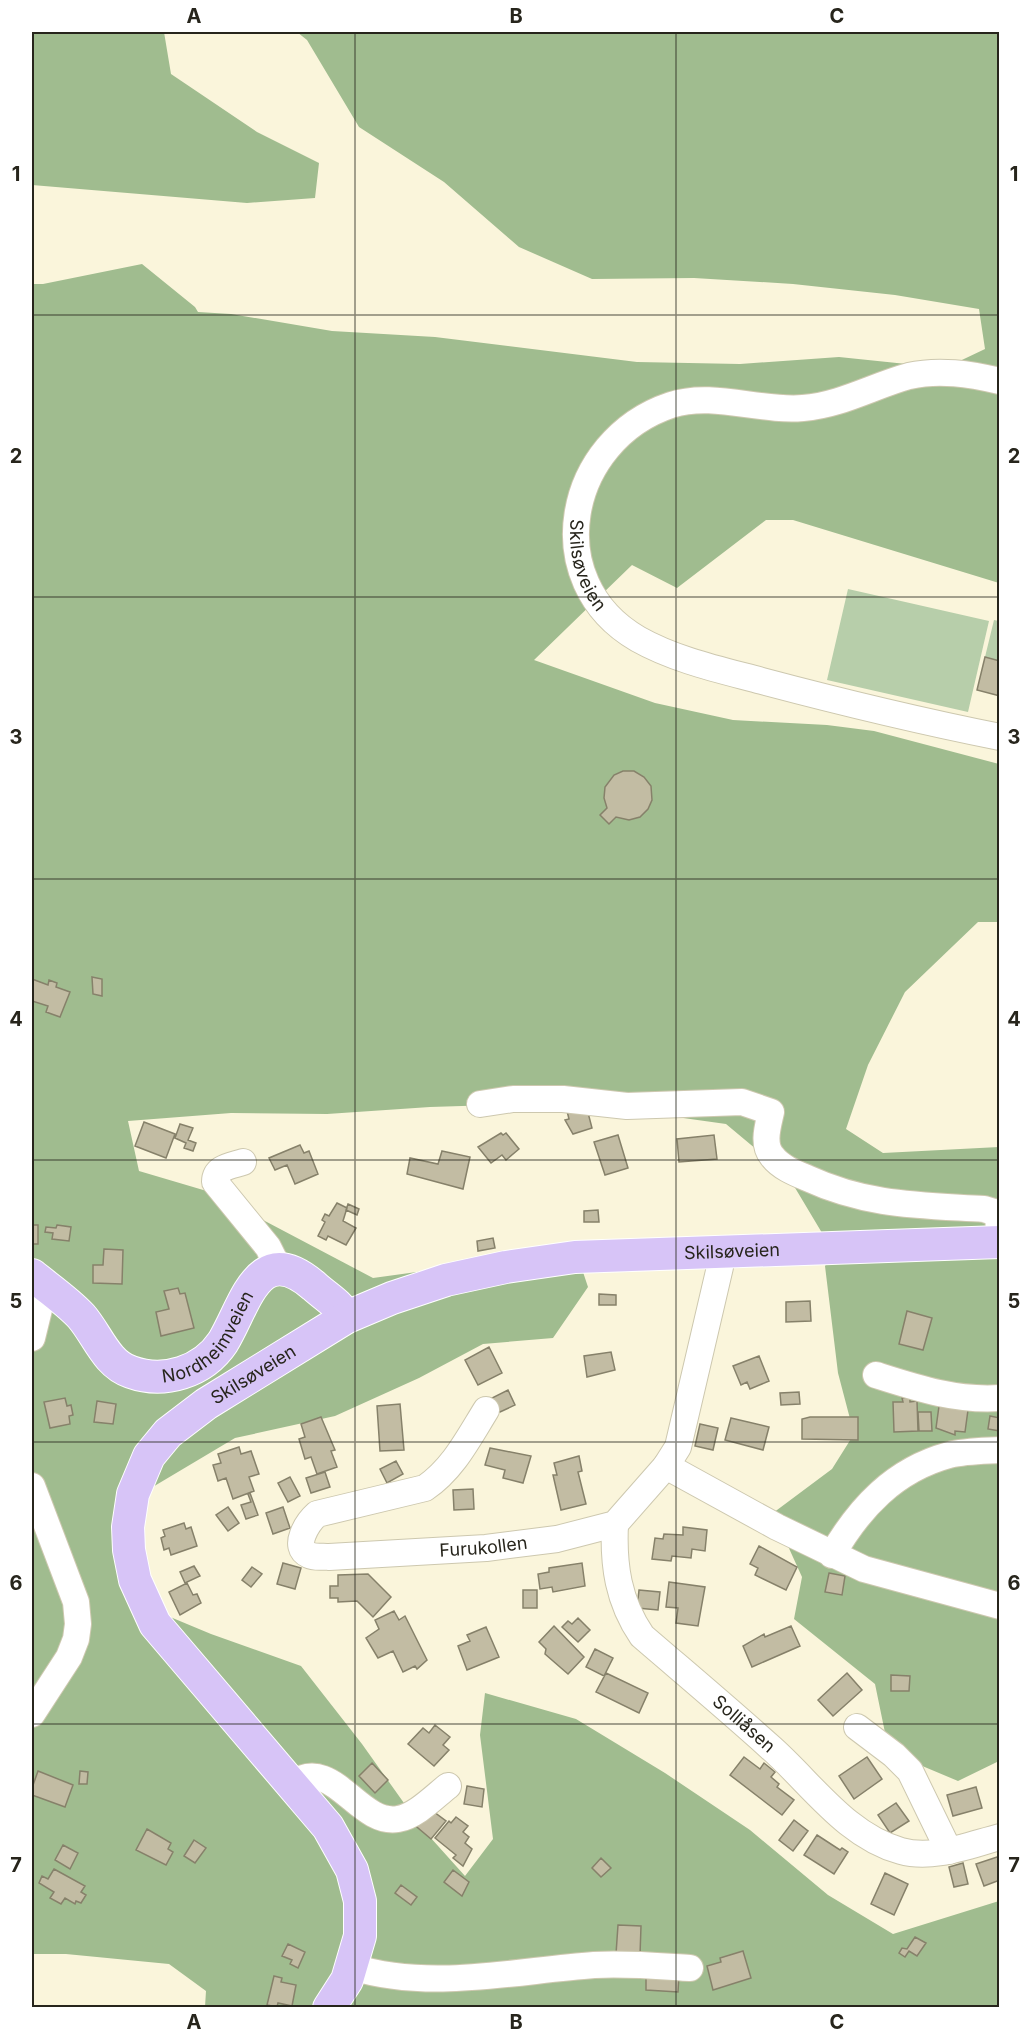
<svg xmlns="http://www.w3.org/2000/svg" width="1031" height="2039" viewBox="0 0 1031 2039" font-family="Inter,sans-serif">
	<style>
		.green { fill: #b7ceaa }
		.forest { fill: #a0bc8f }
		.building { fill: #c2bca3; stroke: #86816a; stroke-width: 1.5 }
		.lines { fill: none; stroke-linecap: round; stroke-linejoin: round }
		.minor-casing { stroke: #cdc8af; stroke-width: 28 }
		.major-casing { stroke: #fff; stroke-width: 34 }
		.minor { stroke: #fff; stroke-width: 26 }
		.major { stroke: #d7c4f7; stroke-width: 32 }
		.grid { fill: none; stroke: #27251c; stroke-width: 1.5; stroke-opacity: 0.55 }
		.labels { text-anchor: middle; stroke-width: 6; stroke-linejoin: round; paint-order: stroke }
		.street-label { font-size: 18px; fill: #27251c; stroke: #fff }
		.neatline { fill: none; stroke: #27251c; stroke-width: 2 }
		.grid-label { font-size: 20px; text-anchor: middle; font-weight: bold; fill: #27251c }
	</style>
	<rect width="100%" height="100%" fill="#faf5db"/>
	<path class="green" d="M848,589l141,32 -21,91 -141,-32z
		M994,620l5,1v40l-14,-4z"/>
	<path class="forest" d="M32,32h132l7,42 86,58 62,31 -4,35 -68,5 -215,-18z
		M297,32h702v551l-206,-63h-27l-89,68 -45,-23 -98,95 121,43 78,17 94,5 47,6 125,33v158h-21l-73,70 -37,73 -22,64 37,24 116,-6v614l-41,20 -69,-29 -14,-68 -81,-65 8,-42 -29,-64 59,-44 22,-35 -16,-61 -13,-107 9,-13 -46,-77 -62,-52 -100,-14 -99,-6 -97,3 -103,7 -96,-1 -103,8 11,50 71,21 163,86 102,-14 104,-4 9,27 -35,51 -70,6 -64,34 -84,38 -100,22 -89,53 -20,57 25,61 60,25 90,32 61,78 59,83 44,49 28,-37 -13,-104 5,-42 91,26 89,54 85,57 78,65 65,39 106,-33v106h-794l1,-16 -37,-27 -103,-10h-34v-1670h11l99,-20 53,43 3,5 33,2 101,17 103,6 202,25 103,2 99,-7 106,11 40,-19 -6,-40 -84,-14 -102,-11 -99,-6 -102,1 -73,-32 -75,-65 -85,-55 -52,-87z"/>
	<path class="building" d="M985,657l15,4v35l-23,-6z
		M623,771h11l10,6 7,9 1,14 -4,9 -8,8 -11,3 -13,-3 -7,7 -9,-9 7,-7 -3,-10 1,-11 9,-12z
		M92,977l10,2v17l-9,-2z
		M32,979l16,6 1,-5 8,3 -1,4 14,5 -10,25 -14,-5 2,-6 -16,-5z
		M586,1105l6,23 -19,6 -8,-14 4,-1 -2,-8z
		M144,1122l31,12 -9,24 -31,-12z
		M180,1124l13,4 -5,12 8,3 -3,8 -9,-3 2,-5 -11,-5z
		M501,1133l2,2 3,-2 13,16 -13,11 -4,-5 -11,8 -13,-16z
		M618,1135l10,33 -23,7 -11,-33z
		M714,1135l3,24 -38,3 -2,-23z
		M300,1145l4,8 5,-2 9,23 -23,10 -8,-19 -12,5 -6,-12z
		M442,1151l28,6 -7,32 -56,-15 3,-16 28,6z
		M337,1203l10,5 -4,13 13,7 -10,17 -18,-9 -2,4 -8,-4 7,-14 -3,-2 3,-6 4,2z
		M348,1204l11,5 -2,6 -11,-5z
		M598,1210l1,12h-15v-11z
		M32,1225h6v19h-6z
		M57,1225l14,2 -2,14 -17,-2 1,-6 -8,-1 1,-5 10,1z
		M493,1238l2,10 -17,3 -1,-10z
		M104,1249l19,1 -1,34 -29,-1v-18h10z
		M178,1288l2,6 5,-1 9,35 -33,8 -5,-24 13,-3 -5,-18z
		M599,1294l17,1v10h-17z
		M810,1301l1,20 -25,1v-20z
		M907,1311l25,7 -9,32 -24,-6z
		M489,1347l13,26 -24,12 -13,-25z
		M611,1352l4,18 -28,7 -3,-21z
		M759,1356l10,25 -19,8 -3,-7 -6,3 -8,-19z
		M508,1390l7,15 -15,7 -8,-14z
		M799,1392l1,12 -19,1 -1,-12z
		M910,1397v5l7,-1 1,30 -24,1 -1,-30h10l-1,-4z
		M65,1398l2,8 4,-1 2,10 -4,1 1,8 -20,4 -6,-26z
		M97,1401l19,3 -3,20 -19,-2z
		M400,1404l4,46 -24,1 -3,-45z
		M939,1406l29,4 -3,22 -10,-1v4l-19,-7z
		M918,1412h13l1,19h-13z
		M990,1416l10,2v13l-12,-2z
		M321,1417l14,33 -4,1 6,16 -20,7 -6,-17 -6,2 -6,-20 6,-2 -4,-13z
		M810,1417h48v23l-56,-1v-20z
		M731,1418l38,9 -6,23 -38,-10z
		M700,1424l18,4 -5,22 -18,-4z
		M239,1447l2,7 10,-3 8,23 -10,3 5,14 -21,8 -7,-21 -8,3 -5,-16 8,-2 -3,-9z
		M490,1448l41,8 -8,27 -20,-5 2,-8 -20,-5z
		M579,1456l3,15 -4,1 8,32 -25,6 -8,-35h4l-3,-12z
		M396,1461l7,13 -16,9 -7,-14z
		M325,1472l5,15 -19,6 -5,-15z
		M290,1477l10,19 -12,6 -10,-19z
		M473,1489l1,20 -20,1 -1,-20z
		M250,1493l8,22 -12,4 -5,-14 10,-3 -3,-8z
		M228,1507l11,16 -11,8 -12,-16z
		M283,1507l7,21 -17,6 -7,-21z
		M184,1523l2,6 5,-2 6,19 -26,9 -2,-7 -5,2 -3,-12 4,-2 -2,-6z
		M683,1527l24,3 -2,21 -13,-2 -1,9 -19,-2 -1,5 -19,-2 3,-21 8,1 1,-5 19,1z
		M759,1546l38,21 -11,23 -31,-15 3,-7 -8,-4z
		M283,1563l18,5 -6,21 -18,-5z
		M582,1563l3,23 -32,6 -1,-5 -12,2 -2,-15 11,-2v-4z
		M194,1566l6,10 -15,7 -5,-11z
		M252,1567l10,7 -11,13 -9,-7z
		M829,1573l16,3 -3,19 -17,-3z
		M368,1574l23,23 -18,20 -16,-16 -19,1v-4h-8v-12h8v-11z
		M669,1582l36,5 -7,39 -22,-3 2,-15 -12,-1z
		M187,1583l6,12 4,-1 4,9 -21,12 -11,-23z
		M523,1590h14v18h-14z
		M639,1590l21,2 -2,18 -21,-2z
		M394,1611l5,9 6,-4 22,44 -10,9 -2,-3 -12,6 -10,-21 -15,7 -12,-20 13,-9 -4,-9z
		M578,1618l12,12 -12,12 -16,-15 6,-6 4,3z
		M554,1626l30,31 -16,17 -23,-20 1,-5 -7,-7z
		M791,1626l9,20 -48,21 -9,-21 21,-12 1,3z
		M486,1627l13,30 -32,13 -9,-24 12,-5 -3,-6z
		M595,1649l18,9 -9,18 -18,-9z
		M606,1673l42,20 -9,20 -43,-21z
		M847,1673l15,17 -29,26 -15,-16z
		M891,1675l19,1 -1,15h-18z
		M435,1725l15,12 -7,8 6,5 -15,16 -26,-22 15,-16 6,5z
		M744,1757l16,12 4,-6 11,9 -4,5 8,7 -2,3 17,13 -12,15 -52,-40z
		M867,1757l15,22 -28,20 -15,-23z
		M372,1763l16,17 -13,13 -16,-17z
		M38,1771l35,14 -8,22 -33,-12v-7z
		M80,1771l8,1 -1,12h-8z
		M467,1786l17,3 -2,18 -18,-3z
		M976,1787l6,21 -29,8 -6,-21z
		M896,1803l13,18 -19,12 -12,-18z
		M430,1809l16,12 -15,18 -20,-17z
		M456,1817l12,9 -5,6 6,5 -4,6 7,6 -9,17 -10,-8 3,-3 -21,-17 14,-17 2,2z
		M794,1820l14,11 -15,20 -14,-11z
		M147,1829l24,14 -3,6 5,3 -7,13 -30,-15z
		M817,1835l23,15 2,-2 6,4 -14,22 -30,-19z
		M194,1840l12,8 -11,15 -11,-7z
		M63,1845l15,8 -8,16 -15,-9z
		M1000,1856v24l-16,6 -8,-22z
		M601,1858l10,10 -10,9 -9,-9z
		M963,1863l5,21 -14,3 -5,-20z
		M54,1869l31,17 -4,6 5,3 -5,8 -5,-2 -1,3 -10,-6 -4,6 -11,-6 4,-6 -15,-9 3,-7 6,3z
		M453,1870l16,12 -7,14 -18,-14z
		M885,1873l23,11 -14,31 -23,-11z
		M401,1885l16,12 -6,8 -16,-12z
		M618,1925l23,1 -1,29 -24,-1z
		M915,1937l11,6 -9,13 -8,-5 -4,6 -6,-4 3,-5 5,1z
		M288,1944l17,8 -7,16 -8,-4 2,-4 -10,-4z
		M743,1951l8,27 -38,12 -6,-24 14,-4 -1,-4z
		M646,1974l33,1 -1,17 -32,-2z
		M274,1976l8,2 -1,4 15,3 -4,21 -14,-3 -1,4 -10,-2z"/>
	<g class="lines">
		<g class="minor-casing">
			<g id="minor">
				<path id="s1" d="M1000,381c-30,-7 -61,-12 -91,-5 -36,10 -68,29 -106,32 -43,4 -90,-17 -132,-3 -105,35 -133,176 -33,234 37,21 83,31 124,42 79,21 158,40 238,56"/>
				<path d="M480,1104l33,-5h50l64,7 115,-4 29,10c-3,14 -9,32 1,44 8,11 23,17 35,22 61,28 112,27 177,31l13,4 3,20"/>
				<path d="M243,1162c-12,4 -28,5 -28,20l53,65 11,22"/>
				<path d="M32,1338l13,-53"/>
				<path d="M876,1375c41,13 80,26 124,23"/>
				<path id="s2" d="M486,1410c-18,29 -33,59 -61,78l-108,26c-9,8 -26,33 -8,41 6,3 14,1 20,2l157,-9 71,-9 58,-15 51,-58 12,-19 42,-180 1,-17"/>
				<path d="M666,1466l111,61 87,42 136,37"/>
				<path d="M32,1486l44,116 2,22 -2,15 -7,18 -37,57"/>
				<path id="s3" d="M615,1524c-2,41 3,77 27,112 43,37 86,73 128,111 41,36 76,89 131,104 32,9 68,-6 99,-14"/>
				<path d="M832,1555c27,-47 62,-85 117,-100 16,-4 34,-4 51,-5"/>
				<path d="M857,1727l37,28 16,16 39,80"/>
				<path d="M292,1784c41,-30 66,42 106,35 18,-3 36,-22 50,-33"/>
				<path d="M352,1967c79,24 161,4 242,-2 32,-2 64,1 96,3"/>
			</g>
		</g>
		<g class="major-casing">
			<g id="major">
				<path id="s4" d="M32,1275c16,13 35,26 49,41 16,18 25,48 50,56 33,12 72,0 92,-30 23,-38 35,-104 91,-56 12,11 24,17 33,31"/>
				<path id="s5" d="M329,2008l18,-28 13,-44v-35l-8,-31 -24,-43 -173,-203 -20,-44 -6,-30 -1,-23 5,-33 16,-38 19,-23 38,-29 141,-87 45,-19 54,-18 60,-13 69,-10 425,-15"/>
			</g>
		</g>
		<use href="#minor" class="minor"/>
		<use href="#major" class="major"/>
	</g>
	<path class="grid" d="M355,32v1976M676,32v1976M32,315h968M32,597h968M32,879h968M32,1160h968M32,1442h968M32,1724h968"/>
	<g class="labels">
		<g class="street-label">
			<text dy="6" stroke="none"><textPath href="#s1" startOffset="540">Skilsøveien</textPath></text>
			<text dy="6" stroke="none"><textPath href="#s5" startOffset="1276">Skilsøveien</textPath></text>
			<text dy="6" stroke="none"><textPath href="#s4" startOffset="236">Nordheimveien</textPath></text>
			<text dy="6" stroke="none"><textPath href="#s5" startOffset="772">Skilsøveien</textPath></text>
			<text dy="6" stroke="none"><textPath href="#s2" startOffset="435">Furukollen</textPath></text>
			<text dy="6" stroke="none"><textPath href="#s3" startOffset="252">Solliåsen</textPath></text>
		</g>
	</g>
	<rect width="1031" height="2039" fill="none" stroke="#ffffff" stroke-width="66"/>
	<rect x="33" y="33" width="965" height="1973" class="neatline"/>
	<g class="grid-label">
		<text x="194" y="23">A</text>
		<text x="516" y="23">B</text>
		<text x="837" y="23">C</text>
		<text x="16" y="181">1</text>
		<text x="1014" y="181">1</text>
		<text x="16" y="463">2</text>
		<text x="1014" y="463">2</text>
		<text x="16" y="744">3</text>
		<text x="1014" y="744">3</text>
		<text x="16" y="1026">4</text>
		<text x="1014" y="1026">4</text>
		<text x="16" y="1308">5</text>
		<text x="1014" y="1308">5</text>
		<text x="16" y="1590">6</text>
		<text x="1014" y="1590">6</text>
		<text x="16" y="1872">7</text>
		<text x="1014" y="1872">7</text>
		<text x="194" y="2029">A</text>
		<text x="516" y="2029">B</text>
		<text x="837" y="2029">C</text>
	</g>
</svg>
